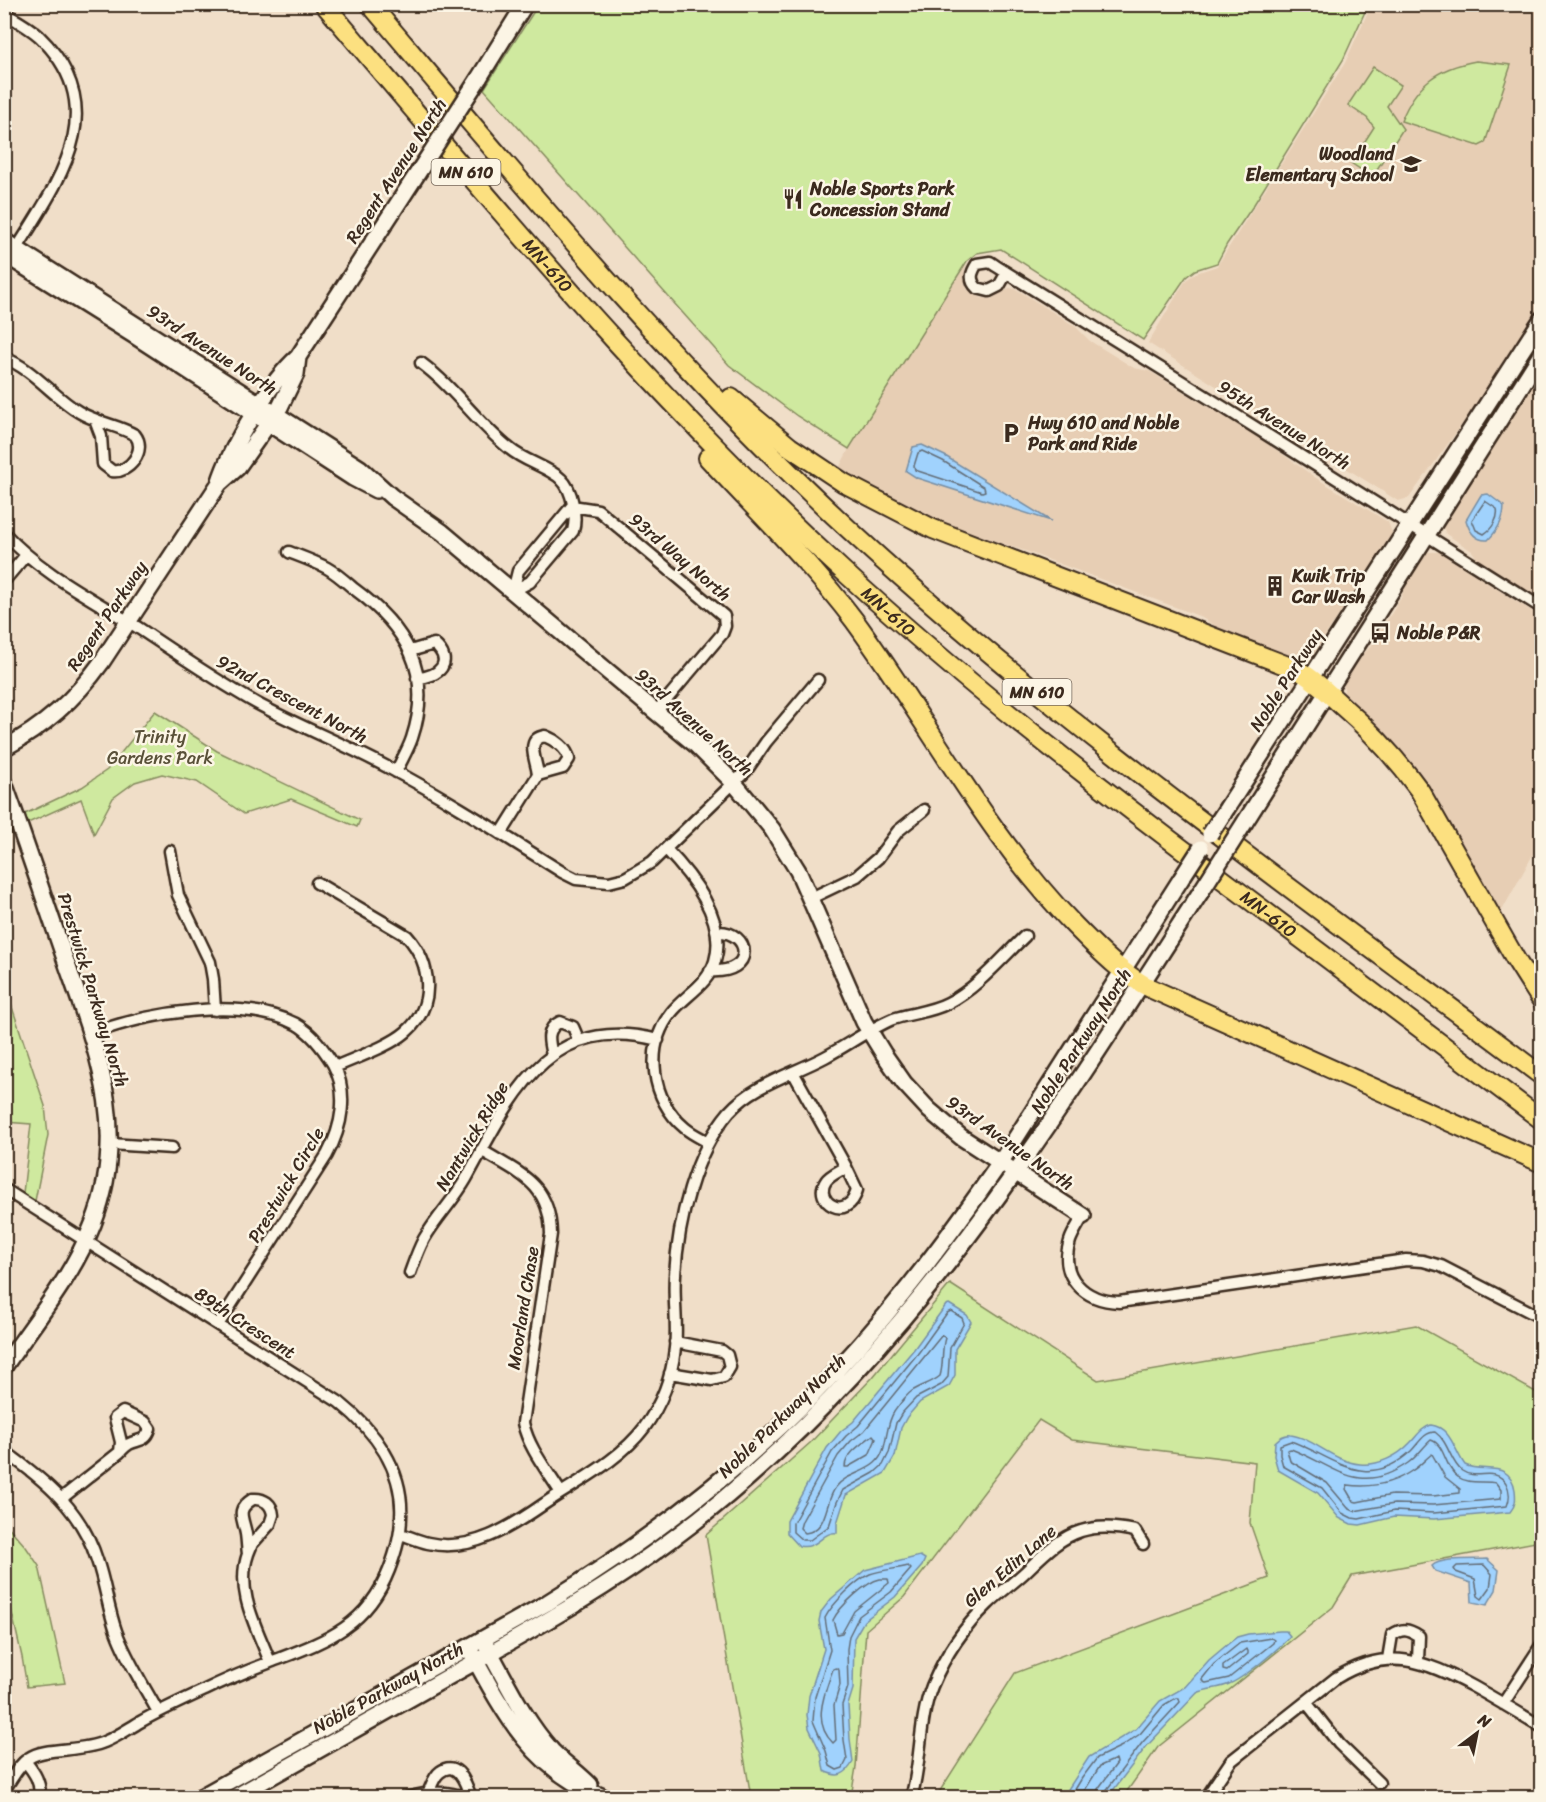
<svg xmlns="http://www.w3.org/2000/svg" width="1546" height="1802" viewBox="0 0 1546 1802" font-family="Sriracha,sans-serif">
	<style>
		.built { fill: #e7ceb4 }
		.green { fill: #cfe99f; stroke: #858a5e; stroke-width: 1.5 }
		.water { fill: #a0d2fd; stroke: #788fa4; stroke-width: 1.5 }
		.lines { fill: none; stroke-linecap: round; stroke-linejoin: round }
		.shore { stroke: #636d77; stroke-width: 1.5 }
		.street-casing { stroke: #3b2a1e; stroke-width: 15 }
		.secondary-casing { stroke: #3b2a1e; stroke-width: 20 }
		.highway-casing { stroke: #3b2a1e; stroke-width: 22 }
		.street { stroke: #fcf5e5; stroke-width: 10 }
		.secondary { stroke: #fcf5e5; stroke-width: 15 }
		.highway { stroke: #fce080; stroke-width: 18 }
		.secondary-bridge-casing { stroke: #3b2a1e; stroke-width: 20; stroke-linecap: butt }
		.secondary-bridge { stroke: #fcf5e5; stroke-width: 15 }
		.labels { text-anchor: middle; stroke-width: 5; stroke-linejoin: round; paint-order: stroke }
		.shield { fill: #fcf5e5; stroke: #75675a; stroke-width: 1.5 }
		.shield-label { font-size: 16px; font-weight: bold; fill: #3b2a1e }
		.poi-label { font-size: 18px; font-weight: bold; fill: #3b2a1e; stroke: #fcf5e5; text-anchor: start }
		.street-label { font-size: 18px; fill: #3b2a1e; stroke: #fcf5e5 }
		.park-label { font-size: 18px; fill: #595038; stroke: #fcf5e5 }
	</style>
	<rect width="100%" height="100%" fill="#f0dec8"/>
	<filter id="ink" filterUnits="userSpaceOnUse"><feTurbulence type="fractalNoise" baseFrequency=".0167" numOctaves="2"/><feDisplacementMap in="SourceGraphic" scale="12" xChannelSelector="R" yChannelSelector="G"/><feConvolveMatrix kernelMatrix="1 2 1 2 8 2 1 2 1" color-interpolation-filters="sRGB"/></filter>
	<g filter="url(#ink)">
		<path class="built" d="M1371,5h170v302l-37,59 -95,132 -11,3 -250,-158 38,-63 10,-7 21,-7 128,-203z
			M967,261l-3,12 1,11 3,6 13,8 10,1 18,-11 7,1 59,37 15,15 44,27 15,3 112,68 55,39 72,44 6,16 -2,7 -34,42 -46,68 -14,6 -70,-27 -29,-18 -171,-64 -72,-24 -70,-31 -49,-25 12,-23z
			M1541,371v230l-62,-39 -7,-11 -26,-17 -4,-9 3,-7 45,-72 23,-28z
			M1429,552h10l102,65v223l-42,76 -59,-111 -46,-58 -45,-44 -5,-9v-13l15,-22 13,-14 29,-47 12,-34 7,-9z"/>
		<path class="green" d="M538,5v-1l830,1 -25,55 -90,146 -26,38 -10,19 -22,7 -9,7 -43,63 -142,-91 -24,4 -10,8 -118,188 -52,-33 -68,-51 -245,-276z
			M1476,61l35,4 -26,78 -6,3 -78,-25c15,-37 36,-53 75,-60z
			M1373,67l28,18 -14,21 16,23 -31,48 -21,-14 23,-36 -7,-9 -19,-13z
			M155,711l62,40 143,69 -3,7 -66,-28 -47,15 -47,-32 -35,-8 -27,8 -22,16 -19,36 -13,-35 -53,24 -3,-9 57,-27 25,-17z
			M4,983l41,123 3,29 -13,66 -12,-8 8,-69 -26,-2z
			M950,1284l148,96 318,-55 125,70v146l-189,35 -19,31 -175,140 -35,50h-187l79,-124 254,-95 -19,-55 5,-61 -183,-22 -33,-20 -135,177 -38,33 -10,137 -5,30h-100l-45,-262 104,-92 63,-66z
			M5,1523l21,24 13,19 26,117 -38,4 -5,-30 -17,-75z"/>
		<path class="water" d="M922,445l23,11 106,65 -134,-43 -11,-7 7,-24z
			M1488,494l16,12c0,14 -6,24 -16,34 -13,1 -19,-9 -22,-20l15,-25z
			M949,1304l18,11 4,7 -16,27v26l-6,11 -29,16 -13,15 -6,11 -6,28 -10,17 -39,22 -9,28v10c-15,-2 -19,17 -38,13l-12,-13v-12l40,-73 14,-17 12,-9 61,-73 32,-44z
			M1431,1425c20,2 24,27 34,40 18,9 45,-6 50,25 1,9 1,15 -5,22l-76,7 -40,-2 -34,8 -9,-1 -12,-6 -21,-25 -40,-23 -4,-14 1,-14c4,-4 10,-8 16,-7 22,3 43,27 69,29 18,2 38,-8 50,-21 7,-7 11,-15 21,-18z
			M920,1556l5,3 -3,7 -27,31 -31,24 -10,17 -1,51 -5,16 2,34 3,23c-8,14 -15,16 -29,9l-3,-18 -12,-25 -2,-13 2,-19 15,-47 -5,-28 2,-9 10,-13 34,-29z
			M1487,1559l12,11 -3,20 -9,15 -15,-3 -1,-19 -36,-12 -3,-5c9,-9 42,-6 55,-7z
			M1280,1631h6l4,5c-9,11 -47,43 -61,48 -10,5 -21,4 -32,9l-51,54 -38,50h-45l26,-40 47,-28 24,-28 25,-14 24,-27 19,-16 9,-7 11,-3z"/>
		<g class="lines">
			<path class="shore" d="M922,451l21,10 41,26 1,4 -3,1 -67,-22 -1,-4 4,-13z
				M1485,501l12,8c2,9 -5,20 -13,25l-8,-4 -4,-10z
				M951,1311l11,7 2,5 -14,25 -2,29 -7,8 -25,13 -14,15 -6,10 -7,30 -6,12 -9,8 -31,17 -6,12 -8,24 -19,14h-8l-9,-8v-9l39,-71 14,-16 12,-10 61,-74 28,-39z
				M942,1335l3,3c-4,12 -1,26 -5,38 -8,7 -19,9 -28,15 -7,5 -13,14 -18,21 -10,15 -5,39 -19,51 -11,10 -29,11 -39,24 -12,15 -7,43 -31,46l-5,-5 2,-7 36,-65 13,-15 13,-10z
				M1435,1432c14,10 15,30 27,39 14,10 33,-5 44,12 4,7 4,16 1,23l-73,7 -40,-2 -35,8 -7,-1 -10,-5 -20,-25 -39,-22 -3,-11v-10l11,-4c43,16 75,52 120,10 8,-8 13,-19 24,-19z
				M873,1435l3,4 -7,16 -21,12h-3c0,-13 18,-24 28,-32z
				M1431,1440c14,4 14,29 27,37 11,8 26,3 38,6l5,7v9l-68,6 -39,-1 -40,7 -6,-3 -21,-25 -37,-22 -3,-11 4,-1c44,17 68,48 117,14 9,-6 15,-16 23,-23z
				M1432,1454l13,23 15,12v4l-27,3 -41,-1 -35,7 -4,-1 -7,-12 2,-4c23,3 45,-1 65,-15 7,-4 12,-11 19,-16z
				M1484,1565l8,9 -2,14 -8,11 -4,-3 -3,-17 -19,-7 -2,-3 3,-3z
				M908,1566l3,3 -20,23 -32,24 -10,20 -2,13 1,38 -6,18 2,35 3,20 -4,8 -6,2 -7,-4 -4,-15 -13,-30 2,-24 15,-47 -5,-32c7,-14 31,-38 45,-44 11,-4 27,-5 38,-8z
				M880,1579h8l1,4 -35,28 -12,22 -5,1 -4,-14c7,-14 33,-38 47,-41z
				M1271,1638l3,2 -1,3 -44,35 -23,5 -3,-1 -1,-3 12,-15 26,-21z
				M1246,1649l2,2v3l-21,17 -4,-1v-4z
				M836,1668l3,2 1,15 -6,20 2,35 -3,3c-22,-21 -8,-50 0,-74z
				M1070,1798l12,-20 15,-20 25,-12 18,-12 24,-29 12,-7h3l1,4 -38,41 -37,49 -1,6
				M1080,1798l20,-32 16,-7 1,4 -19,26 -2,9"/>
			<g class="street-casing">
				<path id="street" d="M4,13c12,7 25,14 35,23 76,74 18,147 -25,217
					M1006,274l-7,12 -10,5 -12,-3c-8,-8 -6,-15 0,-24l13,-2 6,4 227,141 319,201
					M4,358c30,11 49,39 75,54 18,11 39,13 56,23 12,15 -6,39 -23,36l-9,-7 -2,-28 -6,-16
					M421,363c34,25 56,60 89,86 14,12 40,19 51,30 12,11 16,38 12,52l-43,51 -17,9
					M572,506l26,4 126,106 1,10 -3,8 -66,78
					M4,533c38,41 87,65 133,94 39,26 78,53 119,76 44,24 91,42 135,66 59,31 115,68 171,103l14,7 33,3 16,-4 27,-16 94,-91 20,-29 52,-62
					M289,552c13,5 27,10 38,16 9,5 18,13 26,20 52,38 81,84 59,150 -4,12 -11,23 -16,34
					M4,581l22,-26
					M513,591l5,-20 54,-65
					M410,651l24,-7c21,18 5,33 -17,34
					M545,736c10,4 22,12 24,23l-6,9 -25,7c-1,-14 -14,-36 7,-39z
					M501,834l37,-59
					M666,849c27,28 61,71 49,112 -7,24 -30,34 -44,52 -27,34 -20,87 14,115 7,6 16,10 23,14
					M170,851l8,44 32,67 3,17 2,31
					M317,883l90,53c24,27 30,69 -1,96 -16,14 -51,26 -71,35
					M811,898l46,-22 21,-18 20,-27 26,-21
					M710,971c47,3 40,-40 8,-39
					M91,1034c55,-21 150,-38 205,-10 16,9 27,24 37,40 16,29 9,63 -6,91l-109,170
					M552,1055c-3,-13 -7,-26 8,-33l13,5 6,14
					M793,1072l53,95
					M110,1144l62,4
					M481,1150c39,24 69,33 70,84l-28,189c6,26 24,47 38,70
					M846,1167l11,23c-9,34 -45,11 -31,-9 4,-6 14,-10 20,-14z
					M4,1189l335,213c35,28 65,67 62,115 0,19 -5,35 -12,53 -23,59 -67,72 -121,93 -21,8 -43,17 -63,27 -22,10 -44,20 -65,32 -12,7 -23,15 -36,20 -22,10 -60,5 -75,16 -11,7 -17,21 -25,32
					M1083,1216c-4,8 -10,16 -13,25 -12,36 15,60 49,61l287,-42 17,1 18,5 101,52
					M410,1273c4,-11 8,-23 14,-34 12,-21 30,-39 42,-60 45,-81 80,-167 192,-139
					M670,1373l42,7 12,-3 6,-10 -3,-12 -5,-4 -47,-9
					M4,1451c41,29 78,60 93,109 8,23 11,48 19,71 10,28 28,55 42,81
					M62,1498l58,-46c3,-3 5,-6 9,-8 9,-5 17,-2 21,-15l-5,-7 -22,-10 -8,6 6,24 -1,10
					M253,1499c11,-1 19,5 20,16l-3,9 -18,20 -4,10c-1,-7 -1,-14 -2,-20 -3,-17 -11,-24 7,-35z
					M401,1534c9,3 18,7 27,9 43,10 83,-16 116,-39 34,-23 75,-43 100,-76 17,-23 28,-52 31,-80 3,-24 -2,-49 0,-73 3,-53 19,-122 54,-163 25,-28 64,-38 96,-55 23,-12 44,-28 68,-38 18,-6 38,-7 55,-16 29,-15 53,-44 77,-67
					M248,1554c-13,37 9,74 22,108
					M1388,1659l4,-24c10,-7 16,-6 27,1l-1,25
					M1306,1702l33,42 40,39
					M1503,1704l39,-60
					M25,1761c9,11 17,22 14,37
					M428,1793c3,-6 6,-17 12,-21 18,-14 27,14 31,26
					M407,1798c19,-6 40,-8 59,0
					M911,1798c11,-37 7,-76 21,-112 13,-31 32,-59 56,-82 11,-11 24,-20 35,-30 17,-16 35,-36 58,-43 18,-6 36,-4 54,0l8,13
					M1206,1798l25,-37 105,-83c52,-32 88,-18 138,9 23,13 45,26 68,40"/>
			</g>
			<g class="secondary-casing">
				<path id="secondary" d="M479,78l46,-74
					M4,241l356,227 32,29 50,35 214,180 40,33 38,38 38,46 26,42 66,151 19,31 21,30 25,27 32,27 122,79
					M4,254l131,82 218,142 23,12
					M219,484l18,-16 43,-61 16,-33 2,-17
					M4,748c38,-20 72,-50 97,-85l118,-179c12,-38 50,-101 79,-127l123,-189
					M4,783c20,55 38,109 57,164 32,95 71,177 32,277 -20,52 -58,97 -89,143
					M1227,808l315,-489
					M1245,822l297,-469
					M486,1645c20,36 38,75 66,106 12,12 26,22 38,34
					M471,1652c33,61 62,117 130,144
					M199,1798l348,-195c96,-59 185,-126 264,-206 71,-71 132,-152 189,-234l181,-284
					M233,1798c77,-44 154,-86 231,-130 71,-40 142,-79 207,-128 228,-168 378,-412 529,-647"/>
			</g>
			<g class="highway-casing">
				<g id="highway">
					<path id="s1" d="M324,4c165,195 328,392 517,565 127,117 263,222 401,325 100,76 200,151 300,226"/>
					<path d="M370,4c156,184 309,369 486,532 214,197 454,365 686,540"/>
					<path d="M731,398l59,49 54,36 89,46 365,141c16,9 29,22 43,35 30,26 56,54 79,86l96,169 26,41"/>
					<path d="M708,458c49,53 102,104 146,162 75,102 132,215 221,306 24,24 46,48 77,63l390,174"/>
				</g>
			</g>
			<use href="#street" class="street"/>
			<use href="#secondary" class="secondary"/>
			<use href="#highway" class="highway"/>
			<g class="secondary-bridge-casing">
				<path id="secondary-bridge" d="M421,168l58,-90
					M1210,834l17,-26
					M1181,879l20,-31
					M1200,893l45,-71"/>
			</g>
			<use href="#secondary-bridge" class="secondary-bridge"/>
		</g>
	</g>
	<defs>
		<g id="school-bare" transform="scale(1.62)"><path d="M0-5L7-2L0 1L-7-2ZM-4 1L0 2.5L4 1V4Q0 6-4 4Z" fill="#3b2a1e" stroke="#fcf5e5" stroke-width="2.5" paint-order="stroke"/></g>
		<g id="restaurant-bare" transform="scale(1.62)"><path d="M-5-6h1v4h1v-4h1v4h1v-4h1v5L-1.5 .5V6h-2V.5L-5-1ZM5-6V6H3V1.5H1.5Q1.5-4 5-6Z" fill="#3b2a1e" stroke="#fcf5e5" stroke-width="2.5" paint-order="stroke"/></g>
		<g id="parking-bare" transform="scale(1.62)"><path d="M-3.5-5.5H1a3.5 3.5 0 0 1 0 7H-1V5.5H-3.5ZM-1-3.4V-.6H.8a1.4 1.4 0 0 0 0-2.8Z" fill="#3b2a1e" stroke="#fcf5e5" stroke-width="2.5" paint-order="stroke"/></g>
		<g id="building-bare" transform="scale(1.62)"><path d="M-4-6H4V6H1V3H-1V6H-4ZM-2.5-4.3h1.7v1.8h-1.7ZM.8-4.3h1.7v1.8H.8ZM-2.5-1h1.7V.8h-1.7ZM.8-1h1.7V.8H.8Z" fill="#3b2a1e" stroke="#fcf5e5" stroke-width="2.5" paint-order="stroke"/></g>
		<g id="bus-bare" transform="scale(1.62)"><path d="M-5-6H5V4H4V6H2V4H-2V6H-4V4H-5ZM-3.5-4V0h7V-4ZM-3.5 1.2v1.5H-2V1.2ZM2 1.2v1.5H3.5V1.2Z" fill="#3b2a1e" stroke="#fcf5e5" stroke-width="2.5" paint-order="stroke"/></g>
	</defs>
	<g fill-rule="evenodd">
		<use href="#school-bare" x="1411" y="164"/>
		<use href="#restaurant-bare" x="793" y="199"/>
		<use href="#parking-bare" x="1011" y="433"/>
		<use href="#building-bare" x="1275" y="586"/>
		<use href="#bus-bare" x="1380" y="633"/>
	</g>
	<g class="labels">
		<g class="shield">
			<rect x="431.5" y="159" width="69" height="26" rx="4.5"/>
			<rect x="1002.5" y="679" width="69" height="26" rx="4.5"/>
		</g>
		<g class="shield-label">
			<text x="466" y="178">MN 610</text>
			<text x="1037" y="698">MN 610</text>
		</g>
		<g class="poi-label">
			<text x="1394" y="160" text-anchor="end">Woodland<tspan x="1394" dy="21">Elementary School</tspan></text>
			<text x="810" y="195">Noble Sports Park<tspan x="810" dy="21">Concession Stand</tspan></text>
			<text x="1028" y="429">Hwy 610 and Noble<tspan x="1028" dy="21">Park and Ride</tspan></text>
			<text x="1292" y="582">Kwik Trip<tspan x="1292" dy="21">Car Wash</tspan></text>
			<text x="1397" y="639">Noble P&amp;R</text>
		</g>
		<g class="street-label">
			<text transform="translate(396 171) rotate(-57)" y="6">Regent Avenue North</text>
			<text dy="6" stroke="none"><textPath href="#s1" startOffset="344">MN-610</textPath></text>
			<text transform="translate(212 350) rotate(33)" y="6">93rd Avenue North</text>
			<text transform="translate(1284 425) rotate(32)" y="6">95th Avenue North</text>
			<text transform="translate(680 557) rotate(40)" y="6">93rd Way North</text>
			<text dy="6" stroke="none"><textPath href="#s1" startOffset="830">MN-610</textPath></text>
			<text transform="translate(107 616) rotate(-56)" y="6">Regent Parkway</text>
			<text transform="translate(1286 680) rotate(-57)" y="6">Noble Parkway</text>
			<text transform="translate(292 699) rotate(28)" y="6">92nd Crescent North</text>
			<text transform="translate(694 722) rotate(42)" y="6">93rd Avenue North</text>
			<text dy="6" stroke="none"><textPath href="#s1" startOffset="1316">MN-610</textPath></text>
			<text transform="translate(93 990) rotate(73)" y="6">Prestwick Parkway North</text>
			<text transform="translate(1081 1041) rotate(-57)" y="6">Noble Parkway North</text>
			<text transform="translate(472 1136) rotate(-59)" y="6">Nantwick Ridge</text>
			<text transform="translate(1010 1143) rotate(35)" y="6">93rd Avenue North</text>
			<text transform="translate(286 1185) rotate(-59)" y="6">Prestwick Circle</text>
			<text transform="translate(523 1308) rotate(-81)" y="6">Moorland Chase</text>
			<text transform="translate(245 1323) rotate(33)" y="6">89th Crescent</text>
			<text transform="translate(782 1416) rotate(-44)" y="6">Noble Parkway North</text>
			<text transform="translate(1010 1566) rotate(-41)" y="6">Glen Edin Lane</text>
			<text transform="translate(388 1688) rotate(-29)" y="6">Noble Parkway North</text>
		</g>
		<g class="park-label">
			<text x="160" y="743">Trinity<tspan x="160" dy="21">Gardens Park</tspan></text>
		</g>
	</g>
	<rect width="1546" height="1802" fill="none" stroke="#fcf5e5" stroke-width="24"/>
	<rect x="12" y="12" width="1522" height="1778" fill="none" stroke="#3b2a1e" stroke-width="2" filter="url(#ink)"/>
	<g transform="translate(1477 1733) rotate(32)" stroke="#fcf5e5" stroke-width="4.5" paint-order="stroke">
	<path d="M0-4.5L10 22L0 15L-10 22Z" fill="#3b2a1e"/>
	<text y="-9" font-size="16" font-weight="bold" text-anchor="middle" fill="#3b2a1e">N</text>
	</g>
</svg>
